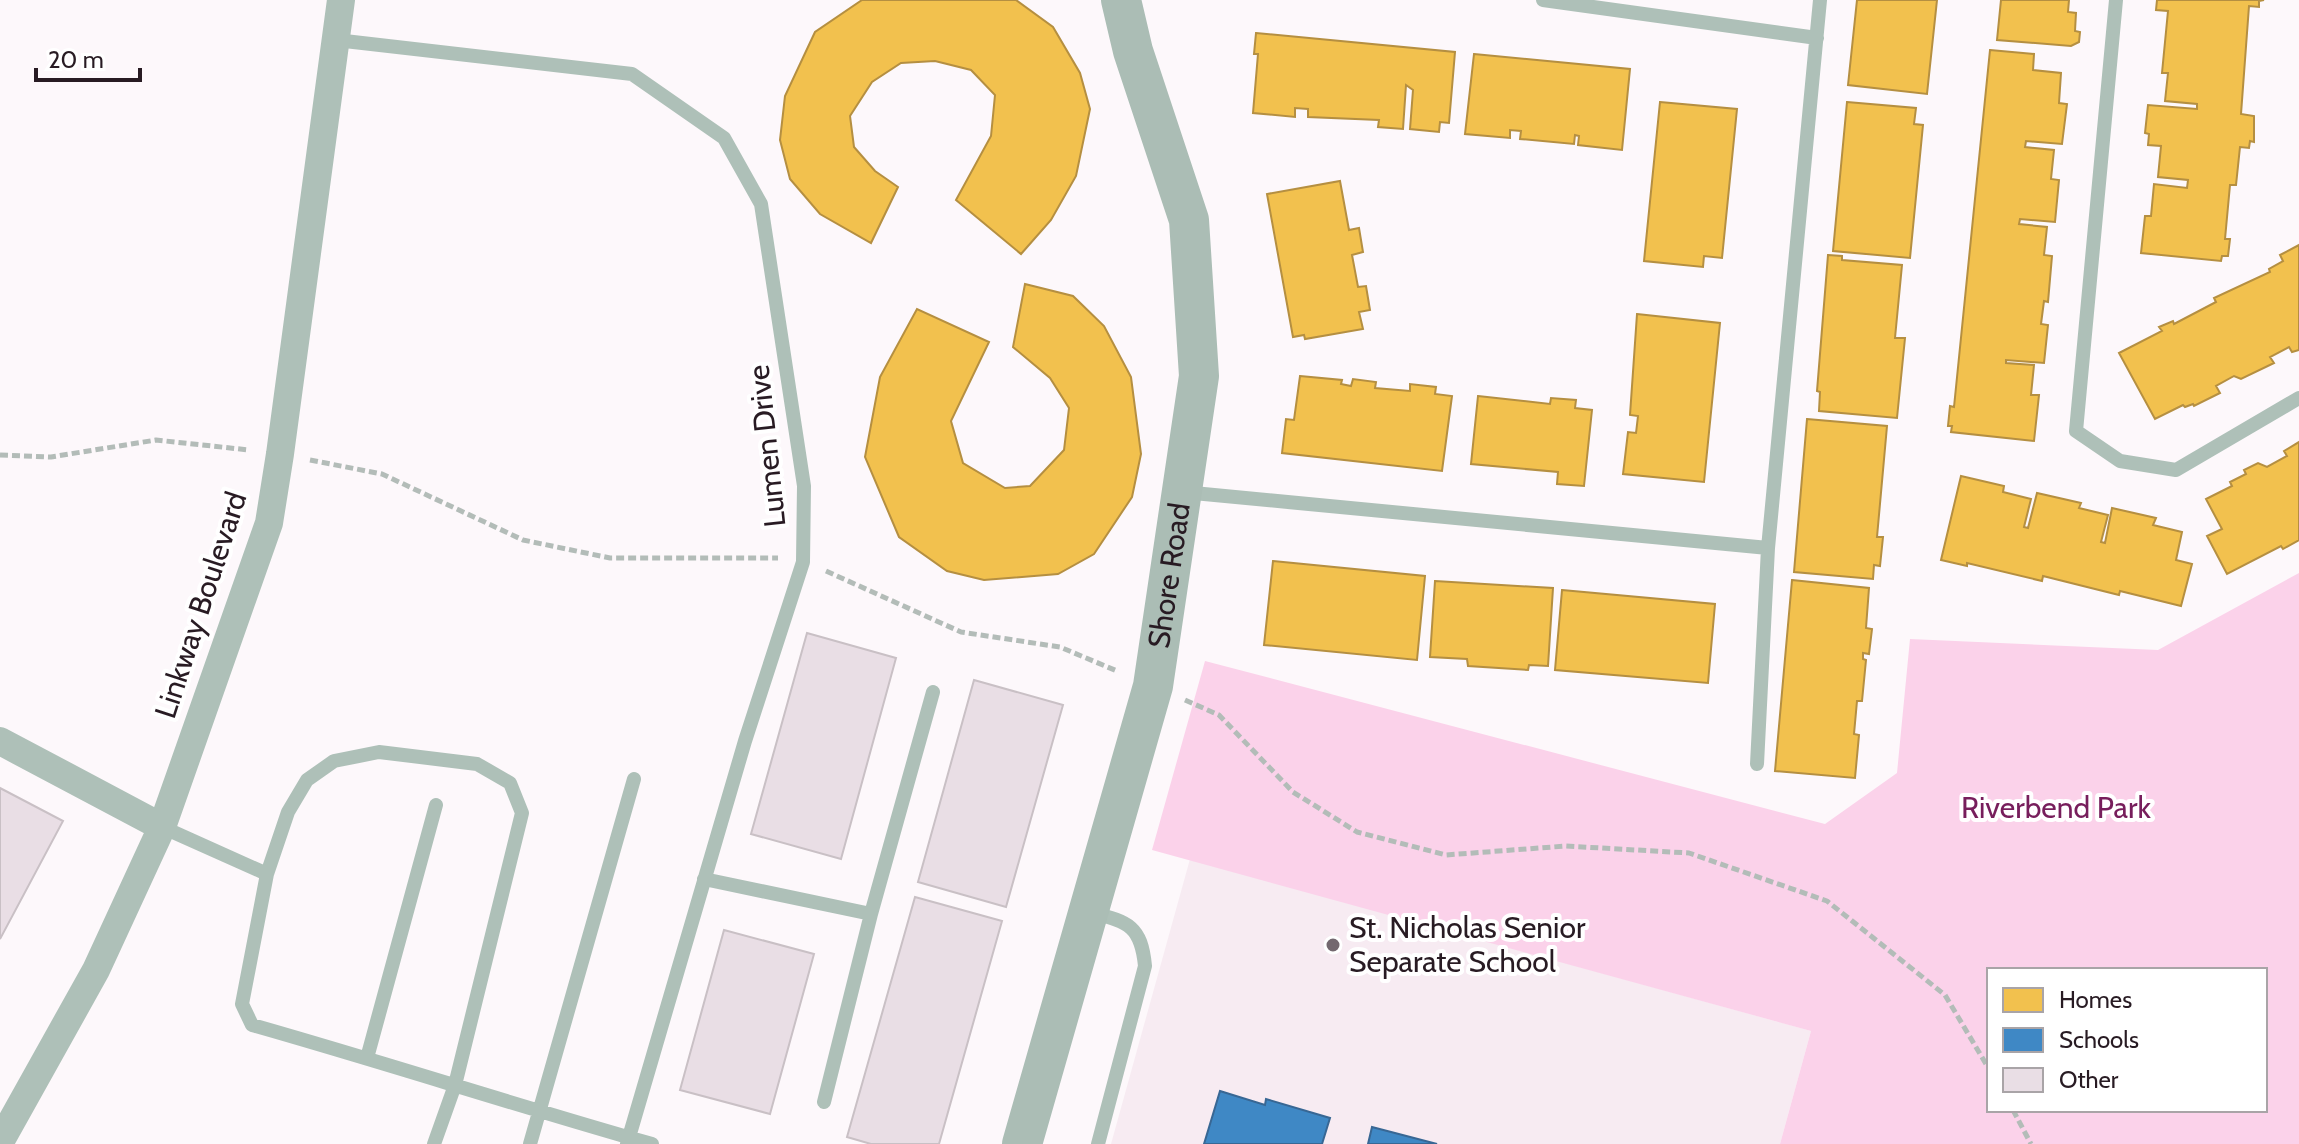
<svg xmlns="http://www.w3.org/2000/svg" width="2299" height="1144" viewBox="0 0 2299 1144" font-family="Cabin,sans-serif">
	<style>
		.built { fill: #f7ebf2 }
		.green { fill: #fbd2ea; fill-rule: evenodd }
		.homes { fill: #f2c14e; stroke: #b58f41; stroke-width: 2 }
		.schools { fill: #3f88c5; stroke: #386794; stroke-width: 2 }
		.building { fill: #e9dee5; stroke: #c9c0c5; stroke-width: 2 }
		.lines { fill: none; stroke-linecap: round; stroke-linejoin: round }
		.path { stroke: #b3bcb8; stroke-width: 5; stroke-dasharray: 8 4; stroke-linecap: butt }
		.lane { stroke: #aec0b8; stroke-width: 14 }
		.street { stroke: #aec0b8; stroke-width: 28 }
		.secondary { stroke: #abbdb5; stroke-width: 40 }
		.poi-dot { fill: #73686f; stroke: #fff; stroke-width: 3 }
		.labels { text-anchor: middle; stroke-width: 8; stroke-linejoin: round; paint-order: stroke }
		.street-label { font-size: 30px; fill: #281b23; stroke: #fff }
		.park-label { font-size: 30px; fill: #771e5c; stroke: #fff }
		.poi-label { font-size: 30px; fill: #281b23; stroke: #fff; text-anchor: start }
	</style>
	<rect width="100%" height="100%" fill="#fdf8fb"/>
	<path class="built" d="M1190,859l621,172 -31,113h-669z"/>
	<path class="green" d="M2299,573v571h-519l31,-113 -659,-181 53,-189 620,163 72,-51 13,-134 248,11zM1989,970h276v140h-276z"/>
	<path class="homes" d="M862,0h154l37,27 27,46 10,36 -14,67 -25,44 -30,34 -65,-54 35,-64 4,-41 -24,-25 -36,-9 -34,2 -29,19 -22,34 4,31 21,24 23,16 -27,56 -51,-29 -30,-35 -10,-39 5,-44 30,-64z
		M1857,0h80l-10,94 -79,-9z
		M2001,0h68l-1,12 8,1 -1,18 5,1 -1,10 -8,4 -74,-6z
		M2157,0h107l-5,1v6l-10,-1 -8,108 13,2v26l-4,-1 -1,7 -9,-1 -4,38h-6l-5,54h5l-2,17h-6l-1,5 -80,-8 4,-37h6l3,-32 33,4 1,-8 -30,-3 3,-31 -13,-1 1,-11 -4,-1 3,-28 49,4v-5l-32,-3 3,-28h-6l6,-62 -12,-1z
		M1256,33l199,19 -6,71 -9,-1 -1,10 -29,-3 3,-39 -7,-5 -3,44 -25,-2 1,-7 -71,-3v-8l-13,-1v9l-42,-4 5,-59h-4z
		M1990,50l44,4 -1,16 28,3 -2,30 8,1 -5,40 -36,-3 -1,6 29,3 -3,29 8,1 -4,42 -35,-3 -1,5 28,3 -3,28 8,1 -4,46 -4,-1 -3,23 7,1 -4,38 -38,-3v3l28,2 -3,30h8l-5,46 -83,-9 1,-6h-4l2,-20 4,1z
		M1474,54l156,15 -8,81 -44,-5 1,-9 -4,-1 -1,9 -54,-5 1,-8 -11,-1v8l-45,-4z
		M1660,102l77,7 -15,149 -18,-2 -1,11 -59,-6z
		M1847,102l69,6 -2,16 9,1 -13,133 -77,-7z
		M1340,181l9,49 10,-2 4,24 -11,3 6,32 8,-1 4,24 -11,2 4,17 -58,10 -1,-4 -11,2 -26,-143z
		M2299,245v105l-7,2 -3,-5 -19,10 4,6 -33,16 -7,-3 -18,10 4,7 -26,13 -1,-2 -8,3 -2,-2 -28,14 -36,-66 43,-22 -3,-4 14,-6 1,3 42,-22 -2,-4 56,-26 -1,-3 14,-8 -3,-6z
		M1828,255l14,1v4l60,5 -7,73h10l-8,80 -78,-7 1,-19 -3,-1z
		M1025,284l48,12 31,30 27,51 10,77 -9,43 -38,57 -36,20 -74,6 -37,-9 -48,-34 -34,-80 15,-80 37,-68 72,33 -38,79 12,42 42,25 25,-2 34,-36 5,-42 -19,-30 -37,-31z
		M1637,314l83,9 -16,159 -81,-8 5,-42 8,1 2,-17 -8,-1z
		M1300,376l42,4 -1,4 10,2 2,-7 23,3 -1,6 35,3v-7l26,3 -1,7 17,2 -10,75 -160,-18 4,-34 8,1z
		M1478,396l72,8 1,-6 25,2 -1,8 17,2 -8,76 -27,-2 1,-12 -87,-8z
		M1807,419l80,7 -10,111h6l-3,29 -6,-1 -1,14 -79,-7z
		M2299,442v98l-16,9 -2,-3 -54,28 -20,-38 15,-7 -16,-30 26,-13 -2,-4 16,-8 -2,-4 14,-7 9,4 20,-11 -3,-5z
		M1961,476l43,10 -1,6 28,7 -7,28 4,1 9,-35 44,10 -2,5 29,7 -7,27 4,1 7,-35 44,10 -3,7 29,7 -6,28 16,4 -11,42 -61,-15 -1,4 -76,-19 -1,5 -75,-18v3l-26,-6z
		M1273,561l152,15 -8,84 -153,-15z
		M1792,580l77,8 -3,40 6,1 -3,25 -6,-1v6l3,1 -4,41h-5l-3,33 5,1 -4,43 -80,-7z
		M1435,581l118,7 -5,78 -19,-1 -1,5 -60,-4 -1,-7 -37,-2z
		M1562,590l153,14 -7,79 -153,-13z"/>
	<path class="schools" d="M1220,1091l45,14 1,-6 64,19 -8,26h-118z
		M1372,1127l65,17h-69z"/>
	<path class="building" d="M807,633l89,25 -55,201 -90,-25z
		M974,680l89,25 -57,202 -88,-25z
		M0,788l63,33 -63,118z
		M915,897l87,24 -63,223h-68l-24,-7z
		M724,930l90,24 -44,160 -90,-24z"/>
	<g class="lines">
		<path class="path" d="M0,455l51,2 105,-17 93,10
			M310,460l72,14 141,66 87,18h168
			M826,571l135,61 99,15 57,24
			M1185,700l34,15 74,77 64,40 89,23 120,-9 123,7 138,48 118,94 44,74
			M2013,1110l18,34"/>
		<path class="lane" d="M1543,0l274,38
			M2116,0l-40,431 44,30 56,9 123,-72
			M336,40l296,34 92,64 37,66 43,282 -1,76 -58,179 -118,403
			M1183,492l585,56
			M1757,764l11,-216 52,-548
			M162,827l105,47
			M704,879l167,35 62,-222
			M1090,912c37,10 51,12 55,54l-47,178
			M367,1058l69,-253
			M824,1102l47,-188
			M434,1144l21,-59 67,-272 -12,-30 -33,-19 -98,-12 -45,9 -27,19 -19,32 -21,62 -25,130 10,21c134,38 266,81 400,119
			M530,1144l104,-365"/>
		<path class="street" d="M0,741l162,86
			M0,1142l96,-172 66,-143 107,-304 11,-69 61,-454"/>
		<path class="secondary" id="s1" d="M1022,1144l131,-458 46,-310 -10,-156 -56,-169 -12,-51"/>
	</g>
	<circle class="poi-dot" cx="1333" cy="945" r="8"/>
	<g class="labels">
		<g class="street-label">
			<text transform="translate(767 446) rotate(-96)" y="10">Lumen Drive</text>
			<text dy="10" stroke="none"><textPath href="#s1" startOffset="588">Shore Road</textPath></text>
			<text transform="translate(201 605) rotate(-72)" y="10">Linkway Boulevard</text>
		</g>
		<g class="park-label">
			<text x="2056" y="818">Riverbend Park</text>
		</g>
		<g class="poi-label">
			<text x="1349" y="938">St. Nicholas Senior<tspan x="1349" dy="34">Separate School</tspan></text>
		</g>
	</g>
	<rect x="1987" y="968" width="280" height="144" fill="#ffffff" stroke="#a9a4a7" stroke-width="2"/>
	<rect x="2003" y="988" width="40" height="24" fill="#f2c14e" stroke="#a9a4a7" stroke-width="2"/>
	<text x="2059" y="1008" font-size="24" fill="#281b23">Homes</text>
	<rect x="2003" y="1028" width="40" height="24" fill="#3f88c5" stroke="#a9a4a7" stroke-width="2"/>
	<text x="2059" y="1048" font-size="24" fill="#281b23">Schools</text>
	<rect x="2003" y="1068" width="40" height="24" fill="#e9dee5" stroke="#a9a4a7" stroke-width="2"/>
	<text x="2059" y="1088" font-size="24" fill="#281b23">Other</text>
	<path d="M36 68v12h104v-12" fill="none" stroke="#281b23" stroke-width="4"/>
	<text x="48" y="68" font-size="24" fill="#281b23" stroke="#ffffff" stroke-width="6" paint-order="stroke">20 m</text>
</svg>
